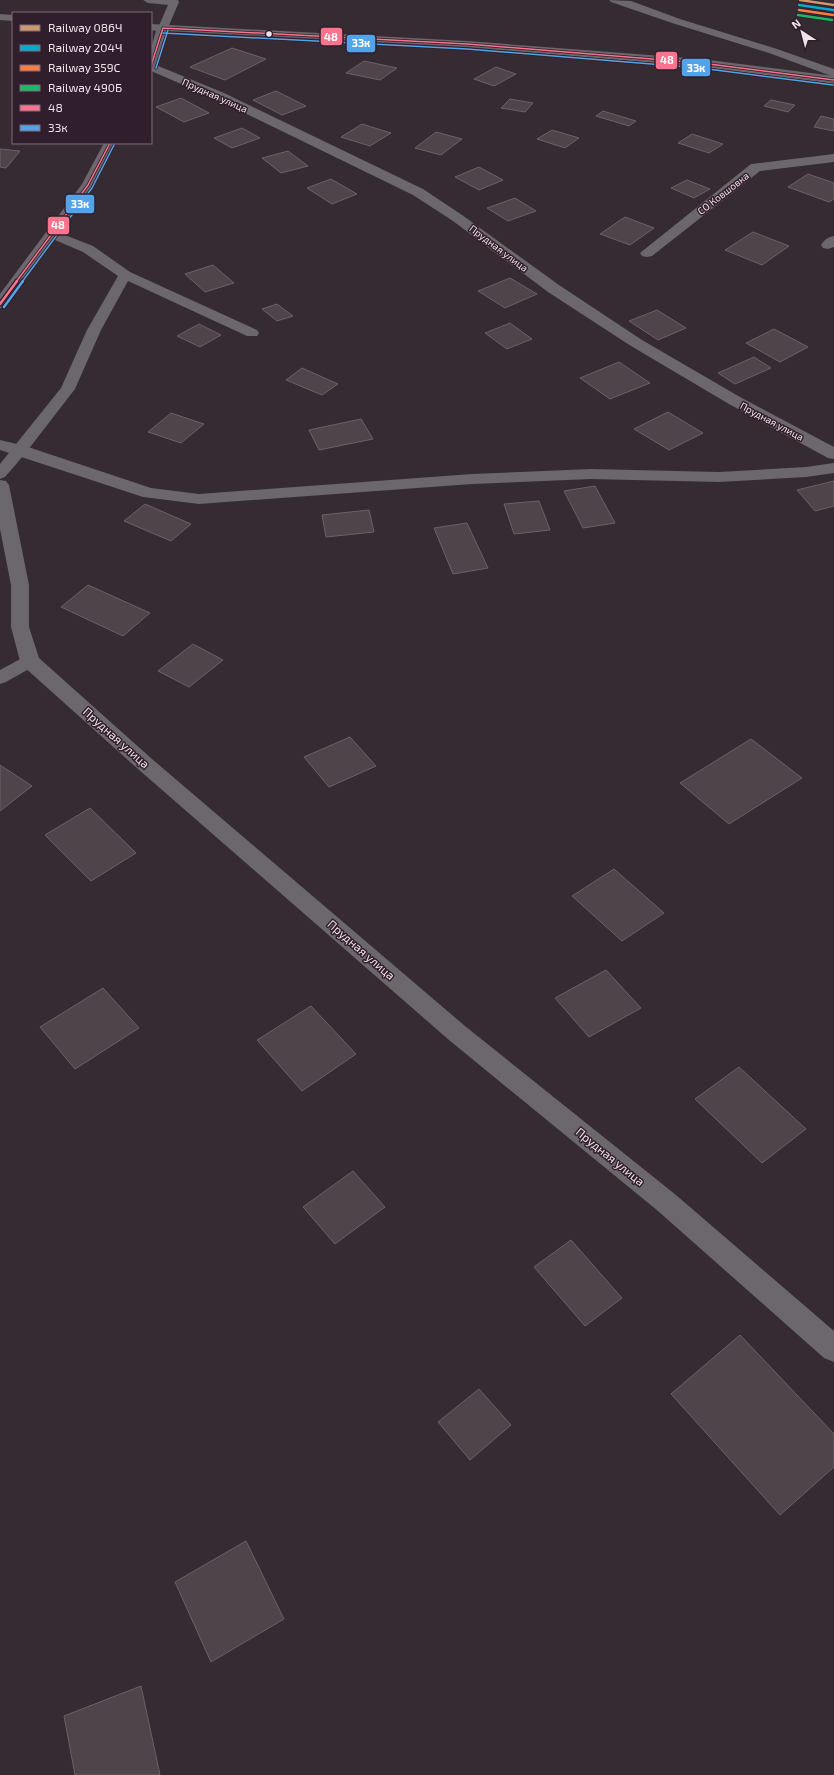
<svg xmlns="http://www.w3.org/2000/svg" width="834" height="1775" viewBox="0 0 834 1775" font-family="'Exo 2',sans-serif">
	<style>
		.building { fill: #4e4449; stroke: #6c6166 }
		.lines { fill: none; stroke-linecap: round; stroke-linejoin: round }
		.service { fill: #6b676c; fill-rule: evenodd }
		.minor { fill: #6b676c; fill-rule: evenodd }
		.tertiary { fill: #6b676c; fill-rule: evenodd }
		.bus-1-far1-casing { stroke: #301e2c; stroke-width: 3 }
		.bus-1-casing { stroke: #301e2c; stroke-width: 5 }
		.bus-2-far1-casing { stroke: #301e2c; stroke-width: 3 }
		.bus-2-casing { stroke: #301e2c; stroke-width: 5 }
		.bus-1-far1 { stroke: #fc738d; stroke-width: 1.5 }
		.bus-1 { stroke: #fc738d; stroke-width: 2.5 }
		.bus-2-far1 { stroke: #53a3e8; stroke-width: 1.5 }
		.bus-2 { stroke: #53a3e8; stroke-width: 2.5 }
		.rail-1-casing { stroke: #301e2c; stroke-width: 4 }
		.rail-2-casing { stroke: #301e2c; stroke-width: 4 }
		.rail-3-casing { stroke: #301e2c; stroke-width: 4 }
		.rail-4-casing { stroke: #301e2c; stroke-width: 4 }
		.rail-1 { stroke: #cd976f; stroke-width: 2.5 }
		.rail-2 { stroke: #06acd0; stroke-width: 2.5 }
		.rail-3 { stroke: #f77d43; stroke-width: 2.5 }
		.rail-4 { stroke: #1ab867; stroke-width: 2.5 }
		.bus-dot { fill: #efe2eb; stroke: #301e2c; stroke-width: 1.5 }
		.labels { text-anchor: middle; stroke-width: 3; stroke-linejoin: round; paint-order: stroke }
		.far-street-label { font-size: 10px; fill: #efe2eb; stroke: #301e2c }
		.street-label { font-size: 12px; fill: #efe2eb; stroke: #301e2c }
		.line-badge { stroke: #301e2c; stroke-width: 1.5 }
		.badge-label { font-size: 11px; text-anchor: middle; font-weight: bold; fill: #fff }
	</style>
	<rect width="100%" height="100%" fill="#362b33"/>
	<path class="building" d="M232,48l34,11 -41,21 -35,-13z
		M364,61l33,7 -17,12 -34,-7z
		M496,67l20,7 -22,12 -20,-7z
		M276,91l30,15 -24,9 -29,-15z
		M181,98l28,15 -25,9 -28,-15z
		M510,99l23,4 -8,9 -24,-4z
		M771,100l24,5 -7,7 -24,-6z
		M603,111l33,10 -7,5 -33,-10z
		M821,116l13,3v12l-20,-4z
		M362,124l29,9 -21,13 -29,-9z
		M242,128l18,10 -28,10 -18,-10z
		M552,130l27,8 -14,10 -28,-9z
		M436,132l26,7 -21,16 -26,-7z
		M692,134l31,10 -14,9 -31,-10z
		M0,149l20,2 -14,17 -6,-1z
		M288,151l20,15 -27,7 -19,-15z
		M479,167l24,13 -24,10 -24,-13z
		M808,174l26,9v16l-5,3 -41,-15z
		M331,179l26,15 -25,10 -25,-16z
		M687,180l23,9 -16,9 -23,-10z
		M515,198l21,13 -28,10 -21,-13z
		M625,217l29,11 -24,17 -30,-11z
		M753,232l36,14 -27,19 -37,-15z
		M213,265l21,18 -29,9 -20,-18z
		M510,278l27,16 -32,14 -27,-17z
		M277,304l16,12 -16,5 -15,-12z
		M657,310l29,18 -28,12 -29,-19z
		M510,323l22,16 -25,10 -22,-16z
		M199,324l22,11 -21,12 -23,-11z
		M774,329l34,18 -28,15 -34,-19z
		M754,357l17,11 -36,16 -17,-11z
		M619,362l31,21 -40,16 -30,-21z
		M302,368l36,16 -16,11 -36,-15z
		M668,412l35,21 -34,17 -35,-21z
		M171,413l33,11 -23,19 -33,-11z
		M361,419l12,20 -54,11 -10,-20z
		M834,481v25l-19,5 -18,-21z
		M595,486l20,37 -32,5 -19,-37z
		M539,501l11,29 -36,4 -10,-30z
		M145,504l46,20 -20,17 -47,-20z
		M369,510l5,22 -48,5 -4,-22z
		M467,523l21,45 -35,6 -19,-46z
		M88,585l62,28 -27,23 -62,-29z
		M193,644l30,16 -34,27 -31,-16z
		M350,737l26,29 -47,21 -25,-30z
		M751,739l51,39 -73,46 -49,-41z
		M0,765l32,21 -32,25z
		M90,808l46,45 -45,28 -46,-46z
		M614,869l50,44 -42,28 -50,-45z
		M606,970l35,38 -52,29 -34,-39z
		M103,988l36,40 -64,41 -35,-42z
		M311,1006l45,48 -54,37 -45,-51z
		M739,1067l67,62 -44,34 -67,-64z
		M353,1171l32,36 -50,37 -32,-37z
		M571,1240l51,58 -37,28 -51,-59z
		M740,1335l94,99v33l-54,48 -109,-121z
		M479,1389l32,36 -41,35 -32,-38z
		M246,1541l38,78 -73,43 -36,-80z
		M141,1686l19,89h-85l-11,-59z"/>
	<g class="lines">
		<path class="service" d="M143,0h35l1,2 -12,28h-8l-1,-2 10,-23 -20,-2z
			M52,230l41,16 37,26 127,58 2,3 -2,3h-10l-119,-55 -27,49 -26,59 -51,66 -19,22 -5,2v-15l61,-76 26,-58 31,-54 -35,-24 -35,-15 -2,-3 2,-3z
			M30,655l6,2 3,4 -3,4 -30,17 -6,2v-14l24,-13z"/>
		<path class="minor" d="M609,0l22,1 49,18 97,30 57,20v8l-65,-24 -97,-30 -61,-21z
			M151,63l73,30 199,96 39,26 97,70 83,55 98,57 94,50v12l-6,-1 -99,-54 -98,-58 -83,-54 -95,-71 -40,-26 -197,-96 -65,-28z
			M834,154v8l-74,9 -108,85 -5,1 -5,-1 -2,-3 111,-89z
			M834,236v11l-6,2 -5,-1 -2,-3c3,-5 7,-8 13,-9z
			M0,440l25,6 126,42 48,6 273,-20 119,-5 128,3 87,-5 28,-4v10l-28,4 -87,5 -128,-3 -119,5 -273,20 -56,-7 -143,-47z
			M0,480l6,1 3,4 20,100v42l10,31 113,101 313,267 211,169 158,136v31l-10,-4 -166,-147 -209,-171 -311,-271 -115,-103 -3,-5 -9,-34v-42l-11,-56z"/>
		<path class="tertiary" d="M0,14l13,1v6l-13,-1z
			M151,24l316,17 234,18 133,17v8l-133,-17 -234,-20 -299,-16 -11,35 -2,3 -4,1v-22l5,-17 -5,-1z
			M104,143h12l-21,42 -90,122 -5,1v-14l82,-110z"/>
		<g class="bus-1-far1-casing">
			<path id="bus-1-far1" d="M163,28l304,16 234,19 133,17
				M151,66l12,-38
				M16,282l72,-97 22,-42"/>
		</g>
		<g class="bus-1-casing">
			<path id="bus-1" d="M0,304l17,-23"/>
		</g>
		<g class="bus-2-far1-casing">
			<path id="bus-2-far1" d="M163,33l304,16 233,19 133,17
				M156,68l12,-38
				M22,282l70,-94 22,-43"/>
		</g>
		<g class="bus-2-casing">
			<path id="bus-2" d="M4,307l19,-26"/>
		</g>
		<use href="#bus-1-far1" class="bus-1-far1"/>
		<use href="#bus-1" class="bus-1"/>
		<use href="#bus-2-far1" class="bus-2-far1"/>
		<use href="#bus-2" class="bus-2"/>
		<g class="rail-1-casing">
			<path id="rail-1" d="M800,0l34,5"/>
		</g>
		<g class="rail-2-casing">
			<path id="rail-2" d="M799,5l34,5"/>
		</g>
		<g class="rail-3-casing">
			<path id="rail-3" d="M799,10l34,5"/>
		</g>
		<g class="rail-4-casing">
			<path id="rail-4" d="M798,15l34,5"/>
		</g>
		<use href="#rail-1" class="rail-1"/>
		<use href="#rail-2" class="rail-2"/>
		<use href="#rail-3" class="rail-3"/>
		<use href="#rail-4" class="rail-4"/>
	</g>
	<circle class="bus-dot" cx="269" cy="34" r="3.5"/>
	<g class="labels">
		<g class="far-street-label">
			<text transform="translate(215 95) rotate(24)" y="4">Прудная улица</text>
			<text transform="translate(723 193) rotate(-38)" y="4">СО Ковшовка</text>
			<text transform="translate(499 248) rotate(37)" y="4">Прудная улица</text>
			<text transform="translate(772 421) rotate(28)" y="4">Прудная улица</text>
		</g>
		<g class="street-label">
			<text transform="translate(116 738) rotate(42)" y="4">Прудная улица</text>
			<text transform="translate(361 950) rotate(41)" y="4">Прудная улица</text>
			<text transform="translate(610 1157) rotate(39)" y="4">Прудная улица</text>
		</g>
	</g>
	<g class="line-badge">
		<rect x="320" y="27" width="23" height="19" rx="4" fill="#fc738d"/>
		<rect x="346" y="34" width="30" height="19" rx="4" fill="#53a3e8"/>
		<rect x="655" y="51" width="23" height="19" rx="4" fill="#fc738d"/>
		<rect x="681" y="58" width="30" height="19" rx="4" fill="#53a3e8"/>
		<rect x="65" y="194" width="30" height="20" rx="4" fill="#53a3e8"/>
		<rect x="47" y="216" width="23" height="19" rx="4" fill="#fc738d"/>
	</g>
	<g class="badge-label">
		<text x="331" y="41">48</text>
		<text x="361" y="47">33к</text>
		<text x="667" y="64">48</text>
		<text x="696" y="72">33к</text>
		<text x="80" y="208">33к</text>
		<text x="58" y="229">48</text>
	</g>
	<rect x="12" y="12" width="140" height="132" fill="#301e2c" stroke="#7c6c78"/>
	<rect x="20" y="25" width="20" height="6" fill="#cd976f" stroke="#7c6c78"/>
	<text x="48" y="32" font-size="12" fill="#efe2eb">Railway 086Ч</text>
	<rect x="20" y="45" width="20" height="6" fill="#06acd0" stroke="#7c6c78"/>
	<text x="48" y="52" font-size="12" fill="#efe2eb">Railway 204Ч</text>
	<rect x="20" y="65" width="20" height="6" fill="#f77d43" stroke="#7c6c78"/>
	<text x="48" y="72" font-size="12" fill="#efe2eb">Railway 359С</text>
	<rect x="20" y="85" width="20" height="6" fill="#1ab867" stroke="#7c6c78"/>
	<text x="48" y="92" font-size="12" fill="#efe2eb">Railway 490Б</text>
	<rect x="20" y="105" width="20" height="6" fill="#fc738d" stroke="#7c6c78"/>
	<text x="48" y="112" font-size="12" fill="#efe2eb">48</text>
	<rect x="20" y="125" width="20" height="6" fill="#53a3e8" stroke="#7c6c78"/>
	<text x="48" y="132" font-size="12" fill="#efe2eb">33к</text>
	<g transform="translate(802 32) rotate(324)" stroke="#301e2c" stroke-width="3" paint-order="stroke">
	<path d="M0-3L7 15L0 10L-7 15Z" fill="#efe2eb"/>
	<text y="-6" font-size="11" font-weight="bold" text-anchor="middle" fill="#efe2eb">N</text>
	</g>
</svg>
